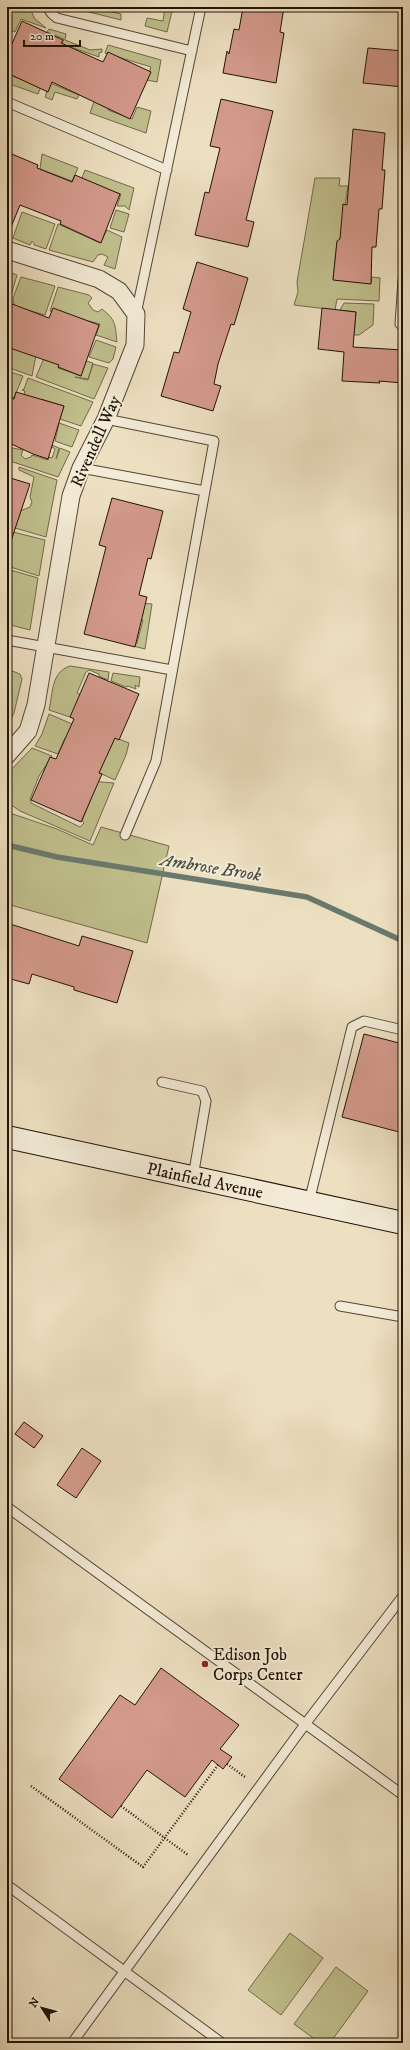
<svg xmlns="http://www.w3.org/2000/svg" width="410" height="2050" viewBox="0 0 410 2050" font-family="'IM FELL DW Pica',serif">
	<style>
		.green { fill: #c0c08d; stroke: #706a4a }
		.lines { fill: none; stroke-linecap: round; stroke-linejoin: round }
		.stream { stroke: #69796e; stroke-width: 5.5 }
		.building { fill: #d49a8c; stroke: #211307 }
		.service-casing { stroke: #544636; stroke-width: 11 }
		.minor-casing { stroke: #544636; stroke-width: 19 }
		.secondary-casing { stroke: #211307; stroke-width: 24 }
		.path { stroke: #211307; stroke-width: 2.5; stroke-dasharray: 1 2; stroke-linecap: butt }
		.service { stroke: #f3ebd7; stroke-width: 9 }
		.minor { stroke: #f3ebd7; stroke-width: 17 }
		.secondary { stroke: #f3ebd7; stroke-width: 22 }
		.poi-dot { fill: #8f2418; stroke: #f3ebd7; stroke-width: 1.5 }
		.labels { text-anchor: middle; stroke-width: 4; stroke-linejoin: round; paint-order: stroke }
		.street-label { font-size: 17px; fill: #211307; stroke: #f3ebd7 }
		.poi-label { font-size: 17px; fill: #211307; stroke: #f3ebd7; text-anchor: start }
		.water-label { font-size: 18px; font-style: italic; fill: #4b4e43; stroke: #f3ebd7 }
	</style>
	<rect width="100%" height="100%" fill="#ede0c1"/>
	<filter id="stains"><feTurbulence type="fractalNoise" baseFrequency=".005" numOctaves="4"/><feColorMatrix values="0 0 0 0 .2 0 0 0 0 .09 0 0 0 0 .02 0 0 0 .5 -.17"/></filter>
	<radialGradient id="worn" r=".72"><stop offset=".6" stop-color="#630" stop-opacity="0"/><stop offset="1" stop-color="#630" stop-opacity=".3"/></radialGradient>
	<path class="green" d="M7,7h23l4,11 12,10 -25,-9 -6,13 -8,-3z
		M86,7h23l-1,4 13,3v6l-36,-9z
		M165,7h8l-6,25 -22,-6 2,-8 16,3z
		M49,29l17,5 -1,6 25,10 12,-1v3l-3,1v4l-37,-13 2,-5 -17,-7z
		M108,45l53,15 -4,22 -10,-2 4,-13 -46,-14z
		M7,74l19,7h17l-5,13 -31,-11z
		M50,83l29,12 -2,4 -22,-7 -3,8 -7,-3z
		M95,99l15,6 -2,5 24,9 5,-12 14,4 -5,22 -56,-20z
		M42,154l36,14 -6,13 -32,-12z
		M85,170l49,18 -5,22 -4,-4h-8l4,-12 -41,-11z
		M315,178h25l-1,8h9l-8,53 -3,3 -4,37 38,4 1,-6 8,1 -1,23 -42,-2 -2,11 -41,-5 4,-13 -1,-10z
		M116,210l13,4 -5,18 -14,-4z
		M22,212l33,12 -9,25 -12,-4v-2l-2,-2 -2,4 -17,-7z
		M58,224l42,19 7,-13 15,7 -7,32 -11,-4 4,-8 -6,-3 -4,1 -5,7 -44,-12z
		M7,271l10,4 -7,24 -3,-1z
		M21,277l34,9 -10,29 -31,-9 -1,-8z
		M58,287l31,8 3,3 -4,5 5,7 5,2 4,-3c14,11 13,15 15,33l-21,-7 4,-11 -50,-13z
		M344,303l30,1 -1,21 -14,10h-5l2,-23 -16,-2z
		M96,340l20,7 -3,12 -4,4 -20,-6z
		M7,346l29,9 -4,21 -25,-9z
		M44,358l15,5 -1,5 23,8 5,-15 7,2 -5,16 -13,-2 13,3 5,-16 15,4 -14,31 -58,-22z
		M7,371l16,5 -9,22 -7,-2z
		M28,378l65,24 -12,24 -21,-7 4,-13 -23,-7 -2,6 -17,-5 3,-9 -3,-1 2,-1z
		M59,423l20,7 -7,17 -17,-6z
		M52,445l7,3 -3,11 4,-11 10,4 -12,25 -51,-17v-13l16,3 -2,5 4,4 6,-2 1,-2 16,5 1,-3 3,1 3,-9 -3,-2z
		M19,467l38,13 -11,57 -31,-9 5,-17 10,-4 2,-5 -2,-5 4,-20 -15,-7z
		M13,532l32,8 -6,36 -32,-10v-14z
		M7,569l31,9 -8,52 -23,-6z
		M139,603l13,1 -7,45 -12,-3 4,-3 6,-23h-9z
		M70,666l39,6 -1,8 -9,-4v-2l-10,-4 -3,2 -9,21 4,2 -5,24 -27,-9c4,-17 2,-38 21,-44z
		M7,669l13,5 2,5 -8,34 -7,14z
		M113,673l27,4 -1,10 -4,-2 1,4 -8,-3 -2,1 -15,-6z
		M49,714l23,10 -3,15 -4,-1 -7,16 -23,-8 7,-12z
		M114,737l15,6 -3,12 -11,25 -20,-9 8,-17 4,1z
		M32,748l20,8 -13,20 -9,23 1,4 49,24 4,-4 -2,-2 10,-25 -1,-18 10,4 13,1 -24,58 -70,-30 -13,-9v-28z
		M7,808l3,5 47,16 36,16 8,-18 68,19 -22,97 -140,-39z
		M290,1933l33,25 -42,57 -33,-25z
		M336,1967l32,24 -38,52h-10l-26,-19z"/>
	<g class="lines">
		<path class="stream" d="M7,845l50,12 250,40 96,44"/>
	</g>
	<path class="building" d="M243,7h41l-4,25 4,1 -8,50 -53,-10 4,-22 2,3 5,-25 5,1z
		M22,21l41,19 -2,3 42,19 5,-10 43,20 -21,47 -78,-37 -4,10 -41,-19v-18z
		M368,48l35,3v36l-40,-4z
		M221,99l52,12 -27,109 8,2 -6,25 -53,-12 10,-43 4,1 11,-45 -10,-2z
		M353,129l32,4 -3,37h3l-3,39h-3l-3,38h-4l-1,37 -38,-4 4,-39 3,-2 3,-35 4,1z
		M7,152l31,13 -1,3 35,14 3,-7 45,19 -19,49 -41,-19 1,-3 -41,-16 -13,32z
		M197,262l51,16 -14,47 -3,-1 -13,40 -4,20 7,2 -8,25 -52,-15 13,-44 5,1 12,-41 -8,-3z
		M7,302l42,16 4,-10 46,17 -18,51 -23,-9 1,-2 -52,-18z
		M322,308l34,4 -3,35 50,3v33l-24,-2 1,2 -38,-2 2,-29 -26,-3z
		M16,392l48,14 -16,53 -15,-5 -26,-12v-45l7,2z
		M7,477l23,7 -20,60 -3,-1z
		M112,498l51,13 -12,48 -3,-1 -9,37 8,2 -12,50 -51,-13 22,-87 -7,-2z
		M89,673l50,21 -20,46 -4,-2 -16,35 3,1 -21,48 -50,-22 19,-43 6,2 18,-40 -4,-2z
		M7,923l72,23 3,-10 51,15 -16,52 -43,-13v-3l-42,-13 -3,10 -22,-6z
		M364,1034l39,10v89l-61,-16z
		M24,1422l19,14 -9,12 -19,-14z
		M82,1448l19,13 -25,37 -19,-13z
		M161,1668l78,57 -19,24 12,8 -9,12 -11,-9 -27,37 -38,-27 -35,48 -53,-39 61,-84 15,10z"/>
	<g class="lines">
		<g class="service-casing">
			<path id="service" d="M47,7l5,7 5,4 135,33
				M7,102l160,68
				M403,280l-3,44h3
				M136,314l65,-307
				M106,419l108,22 -58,320 -31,74
				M81,468l124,23
				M7,640l165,30
				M162,1082l40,9 4,10 -13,76
				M309,1202l43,-175 12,-6 39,9
				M340,1306l63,11
				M7,1507l396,288
				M7,1885l215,158
				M72,2043l234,-320 97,-127"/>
		</g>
		<g class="minor-casing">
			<path id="minor" d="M7,250l92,29 20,12 17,23 -1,31 -29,74 -25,49 -10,28 -35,209 -8,26 -21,24"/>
		</g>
		<g class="secondary-casing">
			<path id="secondary" d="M7,1137l396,86"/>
		</g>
		<path class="path" d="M227,1764l18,13
			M31,1786l112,81 75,-102
			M121,1806l67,49"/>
		<use href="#service" class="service"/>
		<use href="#minor" class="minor"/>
		<use href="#secondary" class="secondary"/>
	</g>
	<circle class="poi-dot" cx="205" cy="1664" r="4"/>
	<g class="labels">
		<g class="street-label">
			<text transform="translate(95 441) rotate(-66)" y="6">Rivendell Way</text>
			<text transform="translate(205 1180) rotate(12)" y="6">Plainfield Avenue</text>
		</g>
		<g class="poi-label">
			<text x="213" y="1660">Edison Job<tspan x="213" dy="20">Corps Center</tspan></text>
		</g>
		<g class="water-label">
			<text transform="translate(211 867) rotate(9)" y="6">Ambrose Brook</text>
		</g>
	</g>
	<rect width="410" height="2050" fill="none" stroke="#ede0c1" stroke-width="24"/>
	<rect x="8" y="8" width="394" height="2034" fill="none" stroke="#211307" stroke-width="2"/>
	<rect x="12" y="12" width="386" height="2026" fill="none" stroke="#211307"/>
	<g transform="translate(42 2008) rotate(306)" stroke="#f3ebd7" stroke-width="3" paint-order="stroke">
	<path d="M0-3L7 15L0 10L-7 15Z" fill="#211307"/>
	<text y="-6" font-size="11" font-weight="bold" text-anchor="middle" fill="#211307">N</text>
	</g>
	<path d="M24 40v6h56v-6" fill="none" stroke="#211307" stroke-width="2"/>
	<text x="30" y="40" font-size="12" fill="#211307" stroke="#f3ebd7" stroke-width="3" paint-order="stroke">20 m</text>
	<rect width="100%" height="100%" filter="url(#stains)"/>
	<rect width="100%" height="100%" fill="url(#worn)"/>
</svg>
